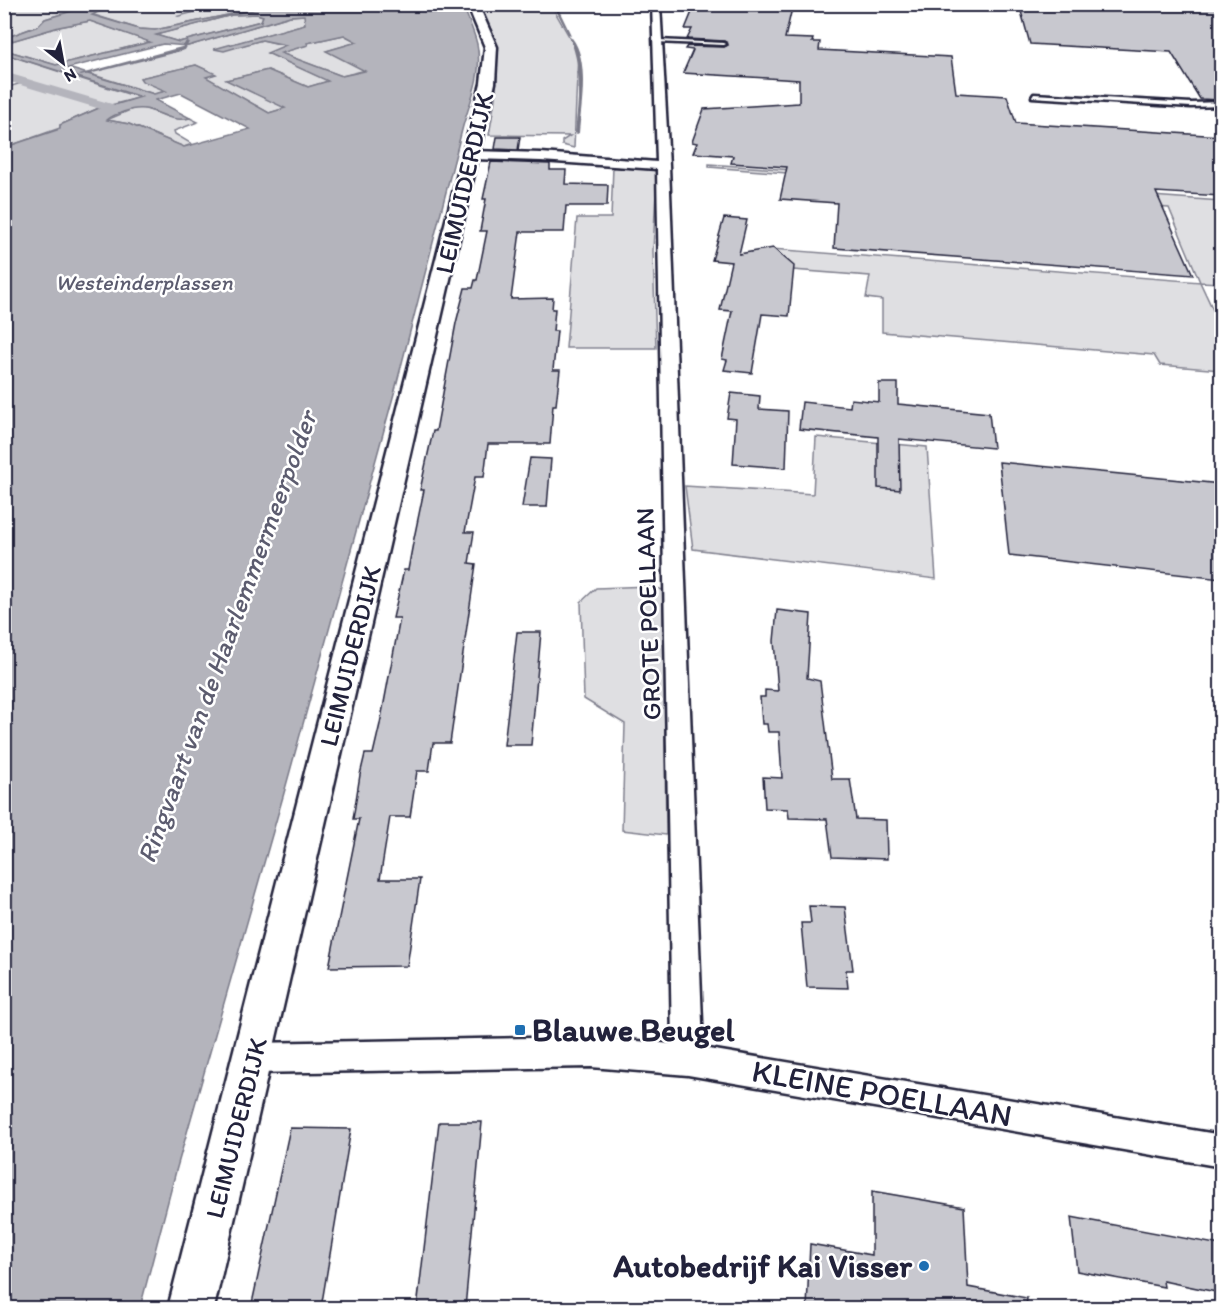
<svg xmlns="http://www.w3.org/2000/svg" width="1226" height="1313" viewBox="0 0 1226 1313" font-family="Itim,sans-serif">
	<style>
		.green { fill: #dfdfe2; stroke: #80808e; stroke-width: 1.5 }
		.water { fill: #b4b4bc; stroke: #7a7a88; stroke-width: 1.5; fill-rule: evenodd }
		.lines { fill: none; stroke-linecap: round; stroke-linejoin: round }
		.stream { fill: #7a7a88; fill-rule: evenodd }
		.canal { fill: #b4b4bc; fill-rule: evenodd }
		.building { fill: #c8c8cf; stroke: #22223b; stroke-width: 1.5 }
		.service-casing { stroke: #22223b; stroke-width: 5 }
		.minor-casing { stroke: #22223b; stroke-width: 5 }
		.tertiary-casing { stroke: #22223b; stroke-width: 5 }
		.service { fill: #fff; fill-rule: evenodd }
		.minor { fill: #fff; fill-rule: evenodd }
		.tertiary { fill: #fff; fill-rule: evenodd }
		.poi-dot { fill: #1f6fb2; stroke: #fff; stroke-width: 2 }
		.labels { text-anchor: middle; stroke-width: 5; stroke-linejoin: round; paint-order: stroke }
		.far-water-label { font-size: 22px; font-style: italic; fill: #5c5c6f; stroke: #fff }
		.street-label { font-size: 26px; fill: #22223b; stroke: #fff }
		.water-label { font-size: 27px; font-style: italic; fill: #5c5c6f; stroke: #fff }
		.near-poi-label { font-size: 32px; font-weight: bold; fill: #22223b; stroke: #fff; text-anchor: start }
		.near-street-label { font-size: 32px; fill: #22223b; stroke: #fff }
	</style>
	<rect width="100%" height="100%" fill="#fff"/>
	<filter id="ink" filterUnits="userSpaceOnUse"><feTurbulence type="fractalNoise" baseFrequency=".0167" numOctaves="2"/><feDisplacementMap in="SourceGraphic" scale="12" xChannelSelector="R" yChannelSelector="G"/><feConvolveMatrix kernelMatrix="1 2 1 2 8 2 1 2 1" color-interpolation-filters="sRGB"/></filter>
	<g filter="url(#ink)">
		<path class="green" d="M166,4l9,3 9,-3 82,1 -14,5 -97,20 -16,-1 -48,-15c23,-12 51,-9 75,-10z
			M4,5h89l-48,14 -7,7 -33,12z
			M480,5h71l27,47 -4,96 -12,-3v-4l8,-5 -81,-1c5,-29 12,-61 5,-90 -3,-14 -9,-27 -14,-40z
			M257,14l6,2 -2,5 -82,21 -24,-7 77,-20z
			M305,15v9l-89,25 8,1 38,-10 26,6 -20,7 61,28 -21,6 -40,-17 -41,10 59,28 -17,5 -64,-36 10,-3 -19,-9 -55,13 26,13 -13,3 -67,-21 101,-27 102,-30z
			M90,21l61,21 -95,23 -51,-15 -1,-7 55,-16z
			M344,35l14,7 -31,9 39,19 -24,6 -62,-23 27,-8v-2z
			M5,54l123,40 14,3 -43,11 -39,17v3l-51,18 -4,-2v-56l20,-6 -20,-7z
			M137,107c19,3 34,15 53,11l8,4 -24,9 1,3 17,10 -8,3 -55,-23 -22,-4z
			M709,164l512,37v82l-21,-1 21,45v43l-61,-5 -6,-10 -272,-23v-32l-16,-2 4,-22 -103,-8 5,-19 428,33 -31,-74 -241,-16 -1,-8 -218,-17z
			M613,167l40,3 4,2 -4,79 3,97h-90l11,-130h34z
			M816,437l111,10 9,132 -243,-30 -8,-63 128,8z
			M650,586l13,4 3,245 -44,-5 3,-106 -41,-25 -3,-97 15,-14z"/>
		<path class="water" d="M463,5c4,12 11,26 14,39 6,29 -6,55 -14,82l-68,264 -111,403 -108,378 -36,137h-135v-1164l4,2 51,-17v-4l39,-17 4,-4 8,2 30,-9 -136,-43v-4l51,15 94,-23 -60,-21 -31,6 -54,16v-5l33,-12 7,-7 43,-13 42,-1 -26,4 -12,6 47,14 16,1 97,-20 14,-5zM257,14l6,2 -2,5 -82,21 -23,-7 76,-20zM304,15l1,9 -91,25 10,2 38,-11 24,5 -19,8 61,28 -20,6 -40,-17 -42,10 59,28 -16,5 -63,-36 10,-3 -20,-9 -56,13 2,3 24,10 -12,3 -86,-26 95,-24 25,2 102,-30zM344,35l13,7 -31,9 39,20 -23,5 -61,-23 27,-8 -1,-2zM181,93l69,36 -66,18 -55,-23 -22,-4c4,-4 10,-6 16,-8 33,-12 39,13 67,6l-34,-18z"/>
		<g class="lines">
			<path class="stream" d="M223,4h7l-52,13 -2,-1z
				M553,4h3l15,31 -3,-1z
				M572,38c18,23 9,68 7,95l-2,1 -2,-1c3,-32 8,-63 -5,-94z
				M186,41l3,1 -4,8 -104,26 -2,-1 103,-27z"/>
			<path class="canal" d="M4,72l118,35 2,3 -7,4 -113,-34z"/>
		</g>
		<path class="building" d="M713,4h80l-8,34 28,1 -1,3h8l-1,8 132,7 5,36 51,3 9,27 205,13v60l-65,-4 37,83 -359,-27 3,-45 -57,-4 7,-32 -56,-4 2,-7 -40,-3 4,-10 -5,-1 12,-33 95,-6v-23l-116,-7 10,-23 -8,-1 2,-3 37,1 4,-2 -4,-4 -37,-2 5,-10h-7l9,-22 18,1z
			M1019,4h202v96l-21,-1 -29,-47 -141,-8z
			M497,137h23l-2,13 -23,-1z
			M491,162l59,2v6h16l-1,14 43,1 -1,21h-41l-2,26h-44l-9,67 42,-1 -1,11h3l-2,22h4l-4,39h7l-4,35h-3l-3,39h-62l-4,33h-9l-10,55h9l-5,31 7,1 -26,179h-17l-4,28h-12l-7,46h-20l-10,62h40l-13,87 -78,1 30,-148h-6l7,-44 5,-21h8l7,-30 20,-106h-7l11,-48h4l5,-27 11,-53h-4l13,-59h3l20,-108 9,-35h8l2,-8h2l10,-49h-7l6,-32h-3z
			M724,218l23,2 -8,34 34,-6 21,18 -5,50 -27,-2 -10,59 -28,-3 3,-10 -5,-1 10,-48 -12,-1 11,-48 -19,-2z
			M879,383h19v21l91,9 4,35 -94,-9 1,51 -22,-2v-51l-79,-8 3,-27 48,5 1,-8 28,3z
			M731,393l29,3 -1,13 29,2 -2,57 -53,-4 3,-45 -9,-1z
			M530,458l21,1 -4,48h-25z
			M999,462l222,22v95l-212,-24z
			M777,610l34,4 -4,64 13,3 12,98h18l6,40 30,1 1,39 -55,-2 -5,-38 -38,-1 -1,-9 -23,-1 -2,-31 19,1 -3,-46h-11l-1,-8h-5l-2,-27h5v-7l13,1 -4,-50z
			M517,632h24l-10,113h-27z
			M809,906l36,1 8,63h-7l2,18 -41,-1 -6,-64h10z
			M439,1122h43l-17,186h-48z
			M290,1128l61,1 -30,179h-70z
			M872,1191l92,16 4,80 59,11 -1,10h-219l3,-64 62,11z
			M1071,1217l150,28v48l-58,-12 1,6 -87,-16z"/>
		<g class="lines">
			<g class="service-casing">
				<path id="service" d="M658,40l66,3 2,1 -2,1 -68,-3z
					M1034,94l157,9 31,-1v4l-31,1 -159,-10z"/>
			</g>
			<g class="minor-casing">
				<path id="minor" d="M652,4h8l9,162 34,882 519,87v32l-534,-92 -97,-8 -338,6 -11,-5 -4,-10 4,-10 11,-5 338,-6 81,7 -15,-875 -116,-8 -69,-2 -6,-4 6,-4 69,2 116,9z"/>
			</g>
			<g class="tertiary-casing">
				<path id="tertiary" d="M467,4h11l19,43 -2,36 -281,1225h-46l313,-1225 4,-36z"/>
			</g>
			<use href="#service" class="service"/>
			<use href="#minor" class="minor"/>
			<use href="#tertiary" class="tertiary"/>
		</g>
	</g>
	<g class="poi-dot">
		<rect x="514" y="1024" width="12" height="12" rx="3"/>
		<circle cx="924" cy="1266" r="6"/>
	</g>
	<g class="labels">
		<g class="far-water-label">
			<text x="144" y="290">Westeinderplassen</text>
		</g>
		<g class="street-label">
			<text transform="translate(464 183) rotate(-77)" y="9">LEIMUIDERDIJK</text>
			<text transform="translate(648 614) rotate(-92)" y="9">GROTE POELLAAN</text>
			<text transform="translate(350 656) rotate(-76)" y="9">LEIMUIDERDIJK</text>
			<text transform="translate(236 1128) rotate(-76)" y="9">LEIMUIDERDIJK</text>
		</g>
		<g class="water-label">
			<text transform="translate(227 637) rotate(-70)" y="9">Ringvaart van de Haarlemmermeerpolder</text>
		</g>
		<g class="near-poi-label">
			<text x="532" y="1041">Blauwe Beugel</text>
			<text x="912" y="1277" text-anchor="end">Autobedrijf Kai Visser</text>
		</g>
		<g class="near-street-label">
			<text transform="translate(882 1093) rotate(10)" y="11">KLEINE POELLAAN</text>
		</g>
	</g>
	<rect width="1226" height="1313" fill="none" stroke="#fff" stroke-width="24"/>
	<rect x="12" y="12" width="1202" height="1289" fill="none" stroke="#22223b" stroke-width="2" filter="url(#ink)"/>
	<g transform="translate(63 63) rotate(149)" stroke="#ffffff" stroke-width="4.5" paint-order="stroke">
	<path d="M0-4.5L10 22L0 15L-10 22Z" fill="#22223b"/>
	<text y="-9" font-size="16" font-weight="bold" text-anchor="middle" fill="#22223b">N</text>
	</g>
</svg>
